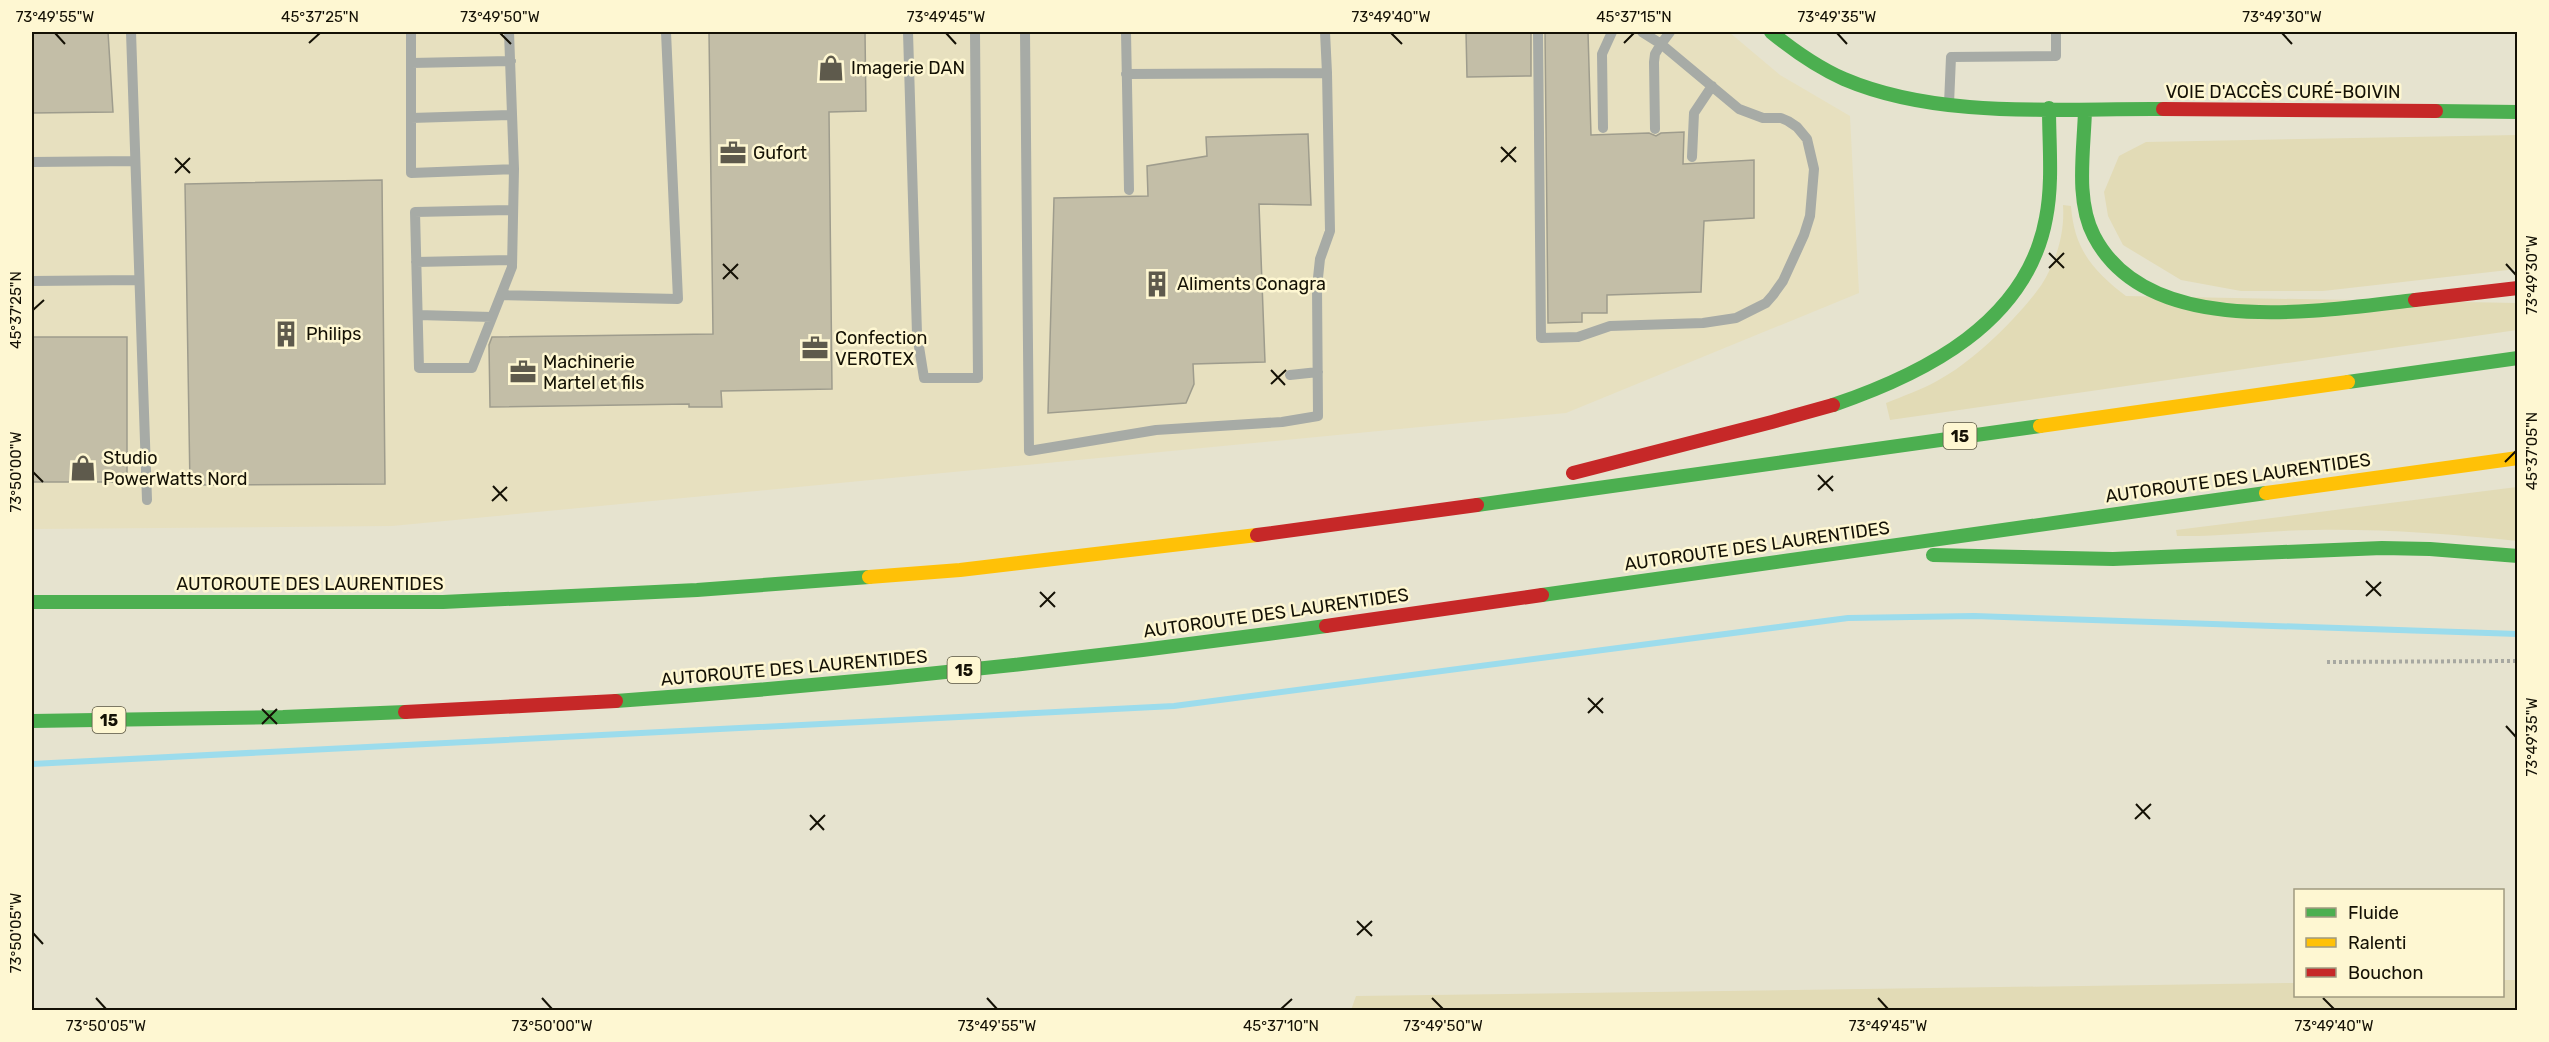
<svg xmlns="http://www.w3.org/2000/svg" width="2549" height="1042" viewBox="0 0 2549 1042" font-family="Rubik,sans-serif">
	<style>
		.built { fill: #e7e0bf }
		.green { fill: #e2dbb6 }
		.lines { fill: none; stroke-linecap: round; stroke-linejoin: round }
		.stream { stroke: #9cdcec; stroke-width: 6 }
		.building { fill: #c3bea7; stroke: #9e9c8d; stroke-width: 1.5 }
		.path { stroke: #a7a8a1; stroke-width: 4; stroke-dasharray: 3 3; stroke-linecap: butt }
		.lane { stroke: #a7aba6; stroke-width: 10 }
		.fast { stroke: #4caf50; stroke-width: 14 }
		.slow { stroke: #ffc107; stroke-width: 14 }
		.jam { stroke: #c62828; stroke-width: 14 }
		.ticks { fill: none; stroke: #141105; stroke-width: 2 }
		.labels { text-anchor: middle; stroke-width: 5; stroke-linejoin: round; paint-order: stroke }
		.shield { fill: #fef7d2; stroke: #5a5642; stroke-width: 1.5 }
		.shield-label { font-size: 16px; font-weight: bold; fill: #141105 }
		.poi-label { font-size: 18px; fill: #141105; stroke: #fef7d2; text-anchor: start }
		.street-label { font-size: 18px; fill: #141105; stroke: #fef7d2 }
		.neatline { fill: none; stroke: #141105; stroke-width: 2 }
		.ticks-label { font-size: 15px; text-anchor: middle; fill: #141105 }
	</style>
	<rect width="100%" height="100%" fill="#e6e3cf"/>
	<path class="built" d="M32,32h1697l51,43 70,41 9,177 -293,120 -1174,113 -360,3z"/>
	<path class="green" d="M2517,135v134l-194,22h-82l-60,-11 -58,-35 -15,-29 -4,-24 15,-36 27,-14z
		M2063,205l8,1c3,43 22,65 55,90l391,7v27l-627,90 -4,-17c17,-7 35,-13 51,-22 35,-18 83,-65 105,-97 15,-24 23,-52 21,-79z
		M2517,487v54c-67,-7 -134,-12 -202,-11 -46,0 -92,7 -138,6l-1,-6z
		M2503,980h14v30h-1166l5,-14 939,-13 1,13h206z"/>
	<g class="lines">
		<path class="stream" d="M32,764l1142,-58 674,-88 126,-2 544,18"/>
	</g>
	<path class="building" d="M32,32h76l5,80 -81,1z
		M709,32h156l1,79 -37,1 3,277 -111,2 1,16h-33v-3l-199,3 -1,-62 3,-8 221,-3z
		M1466,32h65v44l-64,1z
		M1545,32h43l3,103 58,-2 7,3 5,-3 23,-1 -1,32 71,-4v58l-50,3 -3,71 -94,3v18h-25v9l-34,1z
		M1308,134l3,71 -52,-1 6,158 -72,2 1,20 -8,19 -138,10 6,-215 94,-2 -1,-30 60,-10 -1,-19z
		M382,180l3,304 -195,1 -5,-301z
		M32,337h95v145h-95z"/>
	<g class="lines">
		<path class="path" d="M2327,662l191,-1"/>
		<path class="lane" d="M131,32l16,468
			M411,32v141l103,-4
			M509,32l5,137 -2,98 -40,101h-53l-4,-156 98,-2
			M908,32l9,302 7,44h54l-3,-346
			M1025,32l4,419 127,-21 126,-8 36,-6 -1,-129 3,-28 10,-28 -3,-158 -201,1
			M1126,32l3,158
			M1325,32l2,41
			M1538,32l3,306 37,-1 32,-11 93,-3 33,-5 30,-15 7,-8 10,-14 21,-46 6,-19 4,-47 -7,-30 -10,-12 -9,-6 -7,-3h-18l-24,-9 -78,-65 9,-12
			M1642,32l19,12 -6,10 -1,8 1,67
			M411,63l100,-2
			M1949,104l2,-47 105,-1v-24
			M411,118l101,-3
			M1603,128l-1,-74 10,-22
			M1692,157l2,-44 18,-27
			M32,162l103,-1
			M416,262l96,-2
			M32,281l107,-1
			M501,295l177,4 -12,-267
			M418,315l74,2
			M1290,375l28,-3"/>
		<path class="fast" d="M1771,32c22,18 46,35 73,47 96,41 217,29 319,30
			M2085,110c-1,40 -10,90 9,126 54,104 225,75 321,64
			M2436,111l82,1
			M2348,382l170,-24
			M1833,405c91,-31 194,-82 213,-187 7,-36 3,-73 3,-110
			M1477,505l563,-79
			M1933,555l180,4 269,-11 48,1 88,7
			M1542,595l724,-102
			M32,602h411l254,-12 172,-13
			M616,701c238,-17 474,-42 710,-75
			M32,721l251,-4 122,-5"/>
		<path class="slow" d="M2040,426l308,-44
			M2266,493l252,-35
			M869,577l91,-7 297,-35"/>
		<path class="jam" d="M2163,109l273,2
			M2415,300l103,-12
			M1573,473l199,-51 61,-17
			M1257,535l220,-30
			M1326,626l216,-31
			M405,712l211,-11"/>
	</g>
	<path class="ticks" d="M55,33l10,11M500,33l11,11M946,33l10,11M1391,33l11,11M1837,33l10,11M2282,33l10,11M309,43l11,-10M1624,43l10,-10M1501,147l15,15M175,158l15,15M1501,162l15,-15M175,173l15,-15M2049,253l15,15M723,264l15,15M2506,264l10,11M2049,268l15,-15M723,279l15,-15M33,310l11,-10M1271,370l14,15M1271,384l15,-14M2505,462l11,-11M33,472l10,10M1818,475l15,16M493,486l14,15M1818,490l15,-14M492,501l15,-14M2366,581l15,15M1040,592l15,15M2366,596l15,-14M1040,607l15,-15M1588,698l15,15M262,709l15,15M1588,713l15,-15M262,724l15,-15M2506,726l10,11M2136,804l14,15M810,815l14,15M2135,819l16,-15M810,830l15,-15M1357,921l15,15M33,933l10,11M1357,935l15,-14M96,998l10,11M542,998l10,11M987,998l10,11M1432,998l11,11M1878,998l10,11M2323,998l11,11M1281,1009l11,-10"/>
	<defs>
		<g id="shop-bare" transform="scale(2.07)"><path d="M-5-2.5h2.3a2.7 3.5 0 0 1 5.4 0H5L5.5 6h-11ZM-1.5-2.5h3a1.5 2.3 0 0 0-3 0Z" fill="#5e5a4c" stroke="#fef7d2" stroke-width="2.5" paint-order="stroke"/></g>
		<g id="office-bare" transform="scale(2.07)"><path d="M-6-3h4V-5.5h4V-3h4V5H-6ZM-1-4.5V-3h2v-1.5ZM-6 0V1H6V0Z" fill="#5e5a4c" stroke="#fef7d2" stroke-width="2.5" paint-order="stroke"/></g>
		<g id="building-bare" transform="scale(2.07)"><path d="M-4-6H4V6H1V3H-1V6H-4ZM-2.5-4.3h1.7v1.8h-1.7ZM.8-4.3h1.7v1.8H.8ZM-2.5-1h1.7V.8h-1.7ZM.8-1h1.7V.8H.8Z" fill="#5e5a4c" stroke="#fef7d2" stroke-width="2.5" paint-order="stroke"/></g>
	</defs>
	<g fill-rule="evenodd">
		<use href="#shop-bare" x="831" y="68"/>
		<use href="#office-bare" x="733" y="153"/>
		<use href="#building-bare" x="1157" y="284"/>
		<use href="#building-bare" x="286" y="334"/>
		<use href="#office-bare" x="815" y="348"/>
		<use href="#office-bare" x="523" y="372"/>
		<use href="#shop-bare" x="83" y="468"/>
	</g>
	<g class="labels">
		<g class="shield">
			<rect x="1943.5" y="423" width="33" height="26" rx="4.5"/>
			<rect x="947.5" y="657" width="33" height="26" rx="4.5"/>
			<rect x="92.5" y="707" width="33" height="26" rx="4.5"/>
		</g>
		<g class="shield-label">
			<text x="1960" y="442">15</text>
			<text x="964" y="676">15</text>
			<text x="109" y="726">15</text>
		</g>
		<g class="poi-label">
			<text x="851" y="74">Imagerie DAN</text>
			<text x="753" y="159">Gufort</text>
			<text x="1177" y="290">Aliments Conagra</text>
			<text x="306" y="340">Philips</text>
			<text x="835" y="344">Confection<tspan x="835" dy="21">VEROTEX</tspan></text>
			<text x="543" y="368">Machinerie<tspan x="543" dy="21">Martel et fils</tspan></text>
			<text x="103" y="464">Studio<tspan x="103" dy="21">PowerWatts Nord</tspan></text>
		</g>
		<g class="street-label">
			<text x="2283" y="98">VOIE D'ACCÈS CURÉ-BOIVIN</text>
			<text transform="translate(2238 478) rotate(-8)" y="6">AUTOROUTE DES LAURENTIDES</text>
			<text transform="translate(1757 546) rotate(-8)" y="6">AUTOROUTE DES LAURENTIDES</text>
			<text x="310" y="590">AUTOROUTE DES LAURENTIDES</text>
			<text transform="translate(1276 613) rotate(-8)" y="6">AUTOROUTE DES LAURENTIDES</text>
			<text transform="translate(794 668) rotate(-5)" y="6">AUTOROUTE DES LAURENTIDES</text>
		</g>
	</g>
	<rect width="2549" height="1042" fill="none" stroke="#fef7d2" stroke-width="66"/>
	<rect x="2294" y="889" width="210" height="108" fill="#fef7d2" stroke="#a09b80" stroke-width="1.5"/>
	<rect x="2306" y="908" width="30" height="9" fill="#4caf50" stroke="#a09b80" stroke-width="1.5"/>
	<text x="2348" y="919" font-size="18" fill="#141105">Fluide</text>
	<rect x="2306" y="938" width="30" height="9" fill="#ffc107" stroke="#a09b80" stroke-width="1.5"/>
	<text x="2348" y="949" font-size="18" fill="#141105">Ralenti</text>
	<rect x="2306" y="968" width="30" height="9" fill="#c62828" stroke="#a09b80" stroke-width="1.5"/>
	<text x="2348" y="979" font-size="18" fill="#141105">Bouchon</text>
	<rect x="33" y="33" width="2483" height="976" class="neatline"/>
	<g class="ticks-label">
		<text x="55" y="22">73°49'55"W</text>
		<text x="320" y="22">45°37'25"N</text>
		<text x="500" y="22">73°49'50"W</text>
		<text x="946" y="22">73°49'45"W</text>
		<text x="1391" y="22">73°49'40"W</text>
		<text x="1634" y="22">45°37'15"N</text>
		<text x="1837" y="22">73°49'35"W</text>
		<text x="2282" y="22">73°49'30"W</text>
		<text transform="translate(2532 275) rotate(-90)" y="5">73°49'30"W</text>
		<text transform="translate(16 310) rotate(-90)" y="5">45°37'25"N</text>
		<text transform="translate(2532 451) rotate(-90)" y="5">45°37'05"N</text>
		<text transform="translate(16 472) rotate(-90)" y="5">73°50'00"W</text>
		<text transform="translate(2532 737) rotate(-90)" y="5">73°49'35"W</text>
		<text transform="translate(16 933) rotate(-90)" y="5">73°50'05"W</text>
		<text x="106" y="1031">73°50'05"W</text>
		<text x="552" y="1031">73°50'00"W</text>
		<text x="997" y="1031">73°49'55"W</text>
		<text x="1281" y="1031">45°37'10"N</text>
		<text x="1443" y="1031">73°49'50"W</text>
		<text x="1888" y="1031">73°49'45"W</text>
		<text x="2334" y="1031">73°49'40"W</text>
	</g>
</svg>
